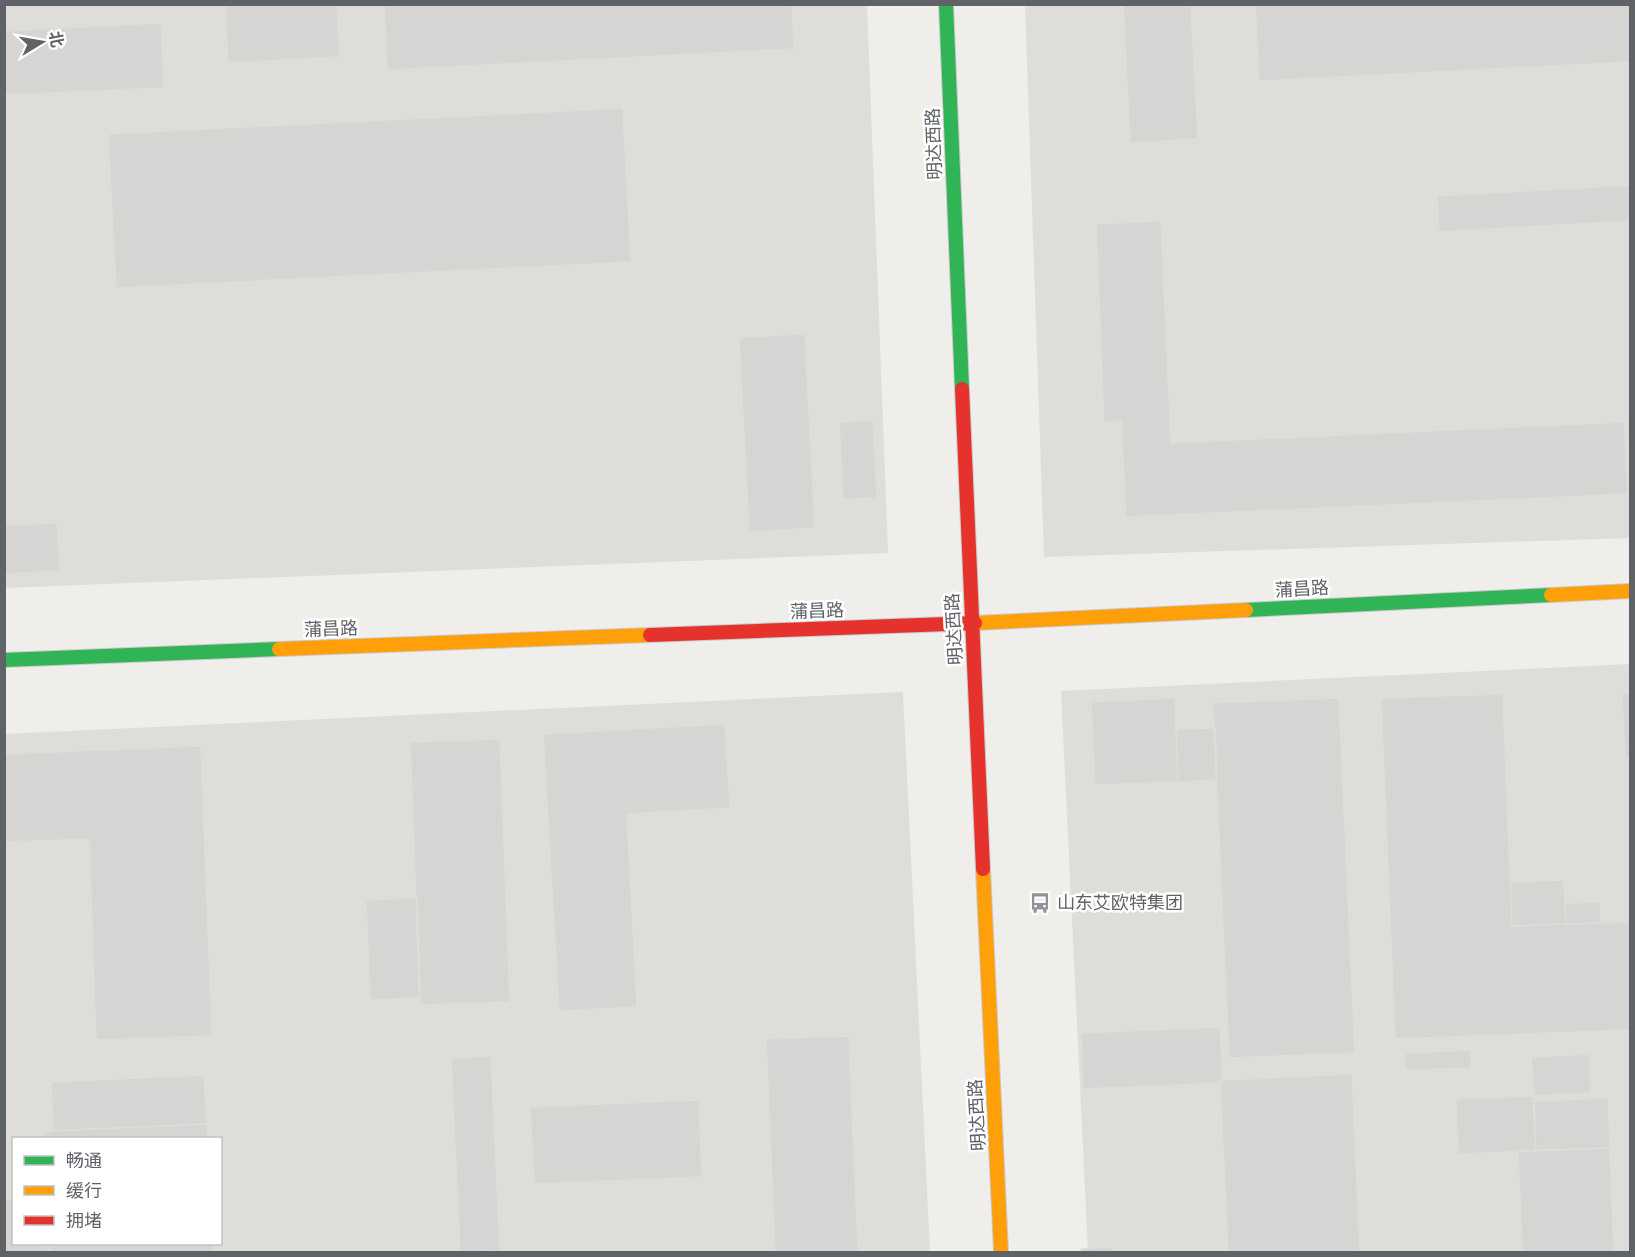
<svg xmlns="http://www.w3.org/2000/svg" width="1635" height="1257" viewBox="0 0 1635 1257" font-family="'Asap Condensed','Noto Sans SC',sans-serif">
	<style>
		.industrial { fill: #dfddda; fill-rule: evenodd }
		.building { fill: #d6d5d3; stroke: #deddd9; stroke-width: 1.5 }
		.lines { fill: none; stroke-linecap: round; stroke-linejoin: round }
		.fast-casing { stroke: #cacacb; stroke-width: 16 }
		.slow-casing { stroke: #cacacb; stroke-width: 16 }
		.jam-casing { stroke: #cacacb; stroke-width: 16 }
		.fast { stroke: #30b455; stroke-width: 14 }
		.slow { stroke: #ff9f0a; stroke-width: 14 }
		.jam { stroke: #e5322d; stroke-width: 14 }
		.labels { text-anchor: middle; stroke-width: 5; stroke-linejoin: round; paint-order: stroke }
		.street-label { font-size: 18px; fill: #5f6368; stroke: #fff }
		.poi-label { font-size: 18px; fill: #5f6368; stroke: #fff; text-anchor: start }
	</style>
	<rect width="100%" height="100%" fill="#efeeea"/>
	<path class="industrial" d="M4,5h863l21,548 -883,35z
		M1025,5h605v533l-586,19z
		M1630,664v588h-542l-27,-561z
		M903,692l27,560h-925l-1,-518zM14,1138h206v106h-206z"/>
	<path class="building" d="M225,4h112l3,53 -112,6z
		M384,4h408l2,45 -407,21z
		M1123,4h68l7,135 -68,4z
		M1255,4h375v58l-371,19z
		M161,23l3,65 -160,7v-64z
		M623,108l8,154 -515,26 -8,-154z
		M1630,185v36l-191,11 -2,-36z
		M1161,221l10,222 453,-21 4,72 -502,23 -5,-96 -17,1 -8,-198z
		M805,334l10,194 -66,4 -10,-195z
		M873,420l4,78 -34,1 -4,-77z
		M57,523l3,48 -56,3v-49z
		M1630,693v65h-5l-3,-64z
		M1503,694l9,232 118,-4v108l-235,9 -14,-341z
		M1175,698l3,84 -83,3 -4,-83z
		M1339,698l16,355 -126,5 -16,-355z
		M725,724l5,84 -103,6 10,193 -78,4 -16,-277z
		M1215,728l2,52 -39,2 -2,-53z
		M500,739l10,263 -90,3 -10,-263z
		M201,746l11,290 -116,4 -7,-201 -85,3v-88z
		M1564,880l2,44 -54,2 -2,-44z
		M417,898l3,100 -50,2 -4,-100z
		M1600,902l1,21 -35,1 -1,-21z
		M1220,1027l3,56 -140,6 -2,-56z
		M849,1036l9,216h-83l-9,-213z
		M1471,1050v18l-66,2v-17z
		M1590,1054l1,39 -57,3 -3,-39z
		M491,1056l9,195 -40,1 -9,-194z
		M1352,1074l8,178h-132l-8,-172z
		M204,1075l3,49 -154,7 -2,-49z
		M1534,1096l2,55 -78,3 -2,-55z
		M1608,1098l2,50 -74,3 -3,-50z
		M699,1100l3,77 -168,7 -4,-77z
		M207,1124l1,14h-164v-7z
		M1610,1148l4,104h-92l-4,-101z
		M14,1199v45h34l1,8h-45v-52z
		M48,1244h164l1,8h-164z
		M1112,1247v5h-30l-1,-3z"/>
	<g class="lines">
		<g class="fast-casing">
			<path id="fast" d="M946,4l16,385
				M1246,610l305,-15
				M4,660l275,-11"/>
		</g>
		<g class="slow-casing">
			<path id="slow" d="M1551,595l79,-4
				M975,623l271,-13
				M279,649l371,-14
				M983,869l18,383"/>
		</g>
		<g class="jam-casing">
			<path id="jam" d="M962,389l21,480
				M650,635l325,-12"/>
		</g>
		<use href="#fast" class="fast"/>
		<use href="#slow" class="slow"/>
		<use href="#jam" class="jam"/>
	</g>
	<defs>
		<g id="bus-bare" transform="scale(1.62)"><path d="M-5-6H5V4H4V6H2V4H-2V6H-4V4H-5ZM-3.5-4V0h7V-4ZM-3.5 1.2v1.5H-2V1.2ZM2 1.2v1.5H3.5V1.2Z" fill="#919496" stroke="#fff" stroke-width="2.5" paint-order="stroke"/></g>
	</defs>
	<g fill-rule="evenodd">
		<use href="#bus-bare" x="1040" y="903"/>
	</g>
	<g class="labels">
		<g class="street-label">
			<text transform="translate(934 144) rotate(-92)" y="6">明达西路</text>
			<text transform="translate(1302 589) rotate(-3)" y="6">蒲昌路</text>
			<text transform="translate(817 611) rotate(-2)" y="6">蒲昌路</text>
			<text transform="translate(331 629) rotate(-2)" y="6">蒲昌路</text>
			<text transform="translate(954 629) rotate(-93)" y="6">明达西路</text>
			<text transform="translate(977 1115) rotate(-93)" y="6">明达西路</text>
		</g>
		<g class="poi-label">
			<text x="1057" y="909">山东艾欧特集团</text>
		</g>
	</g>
	<rect width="1635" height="1257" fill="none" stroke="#5f6368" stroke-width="12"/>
	<rect x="12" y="1137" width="210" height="108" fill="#ffffff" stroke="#bfc1c3" stroke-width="1.5"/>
	<rect x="24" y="1156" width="30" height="9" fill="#30b455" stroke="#bfc1c3" stroke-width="1.5"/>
	<text x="66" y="1167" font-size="18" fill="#5f6368">畅通</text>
	<rect x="24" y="1186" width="30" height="9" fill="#ff9f0a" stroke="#bfc1c3" stroke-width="1.5"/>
	<text x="66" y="1197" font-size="18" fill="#5f6368">缓行</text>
	<rect x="24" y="1216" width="30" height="9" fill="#e5322d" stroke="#bfc1c3" stroke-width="1.5"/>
	<text x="66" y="1227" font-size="18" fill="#5f6368">拥堵</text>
	<g transform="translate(42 42) rotate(79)" stroke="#ffffff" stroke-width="4.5" paint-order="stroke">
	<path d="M0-4.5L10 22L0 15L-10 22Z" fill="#5f6368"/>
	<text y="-9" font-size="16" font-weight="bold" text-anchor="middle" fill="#5f6368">北</text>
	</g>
</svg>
